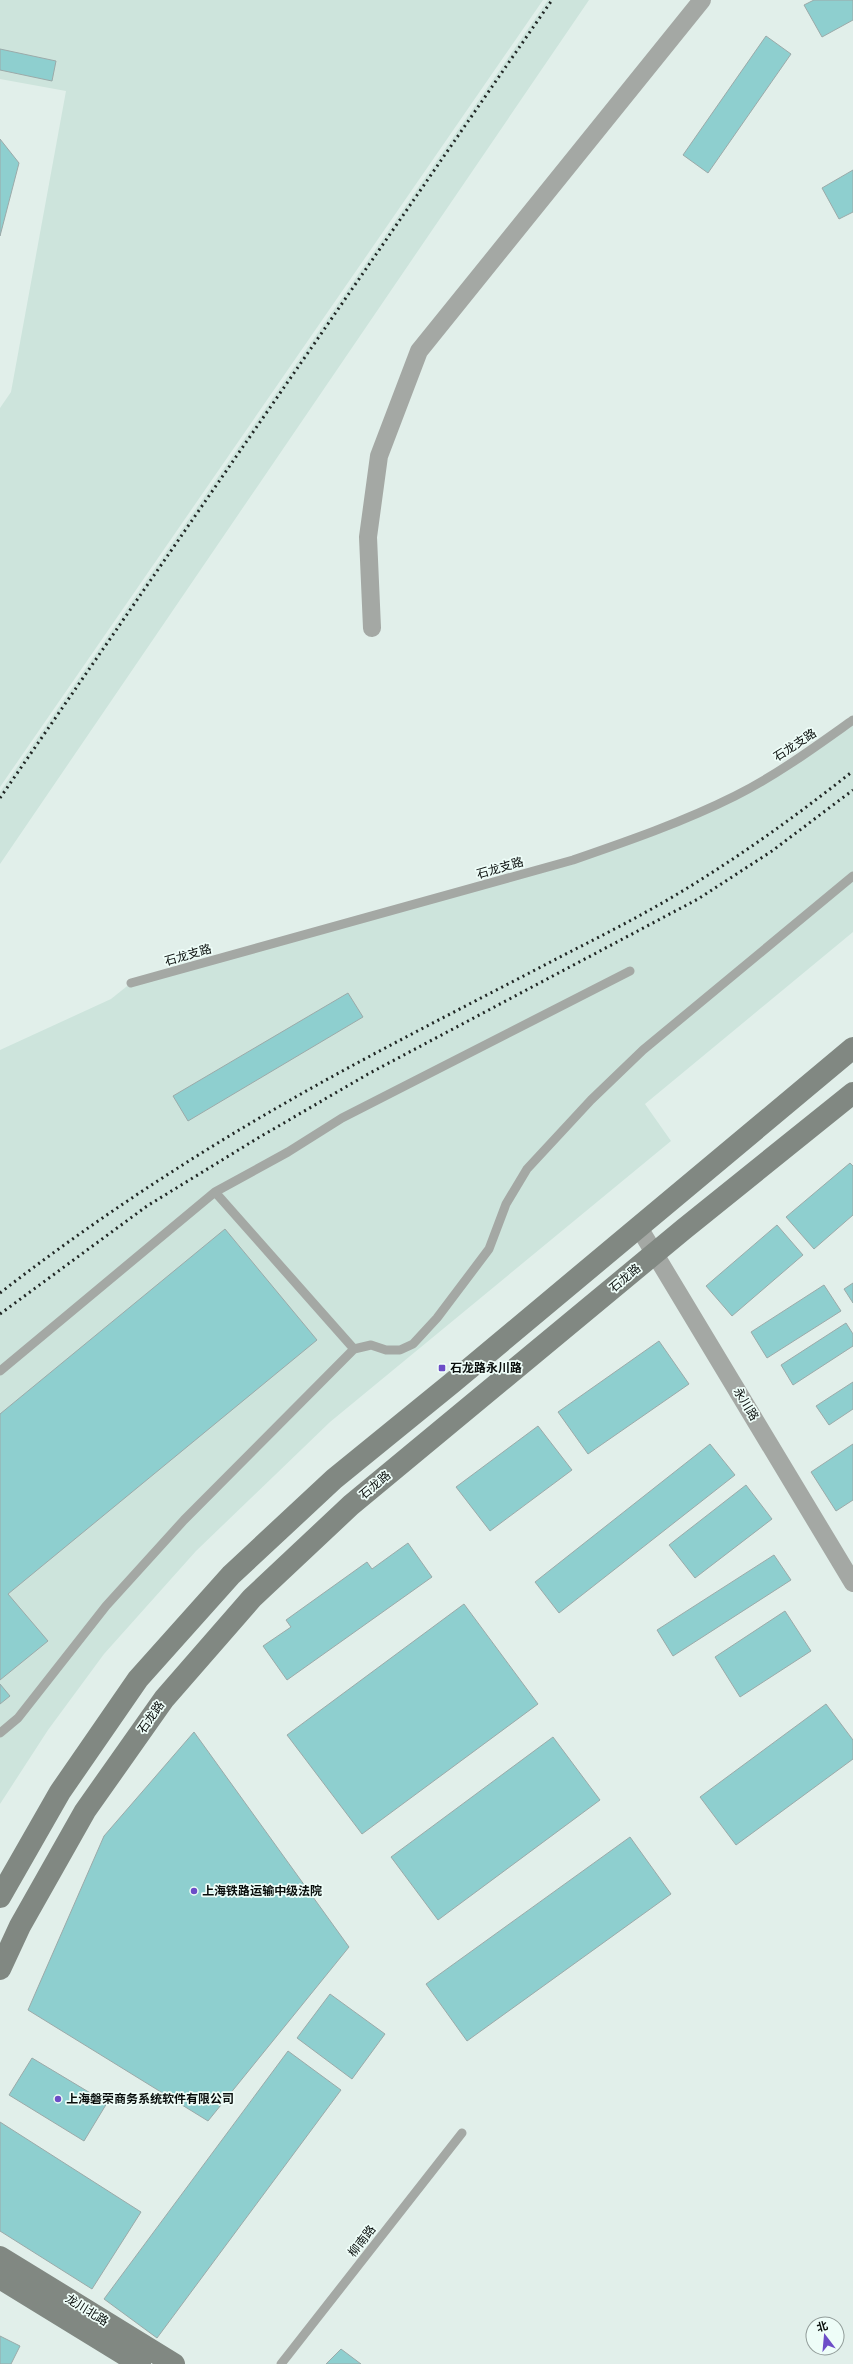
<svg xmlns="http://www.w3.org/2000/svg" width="853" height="2364" viewBox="0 0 853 2364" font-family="Arial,'Noto Sans SC',sans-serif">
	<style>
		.built { fill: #cde4dc }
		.building { fill: #8ecfcf; stroke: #9baaa9 }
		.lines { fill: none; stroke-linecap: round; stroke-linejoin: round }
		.lane { stroke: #a4a8a4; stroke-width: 9 }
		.street { stroke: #a4a8a4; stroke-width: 18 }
		.secondary { stroke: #818882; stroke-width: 22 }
		.rail { stroke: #202624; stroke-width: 3; stroke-dasharray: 2 4; stroke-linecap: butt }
		.poi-dot { fill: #6c4dc7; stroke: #eefdf8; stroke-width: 1.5 }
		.labels { text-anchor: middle; stroke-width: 3.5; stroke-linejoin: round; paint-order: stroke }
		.street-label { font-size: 12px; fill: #090e0c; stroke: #eefdf8 }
		.poi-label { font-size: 12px; font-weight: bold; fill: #090e0c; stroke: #eefdf8; text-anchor: start }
	</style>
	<rect width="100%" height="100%" fill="#e1efea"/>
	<path class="built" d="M0,0h543l-543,787v-379l11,-16 55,-301 -66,-12z
		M548,0h41l-589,864v-72z
		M853,720v212l-208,172 26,37 -341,281 -134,129 -92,103 -56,76 -48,74v-754l111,-51 20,-16 442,-123 163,-65z"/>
	<path class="building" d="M814,0h39v20l-31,17 -18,-32z
		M766,36l25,18 -83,119 -25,-18z
		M0,49l56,12 -4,20 -52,-11z
		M0,139l19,24 -19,73z
		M853,170v42l-14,7 -17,-31z
		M348,993l15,24 -175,104 -15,-25z
		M850,1163l3,3v49l-39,34 -28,-32z
		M777,1225l26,30 -71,61 -26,-30z
		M225,1229l92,111 -309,254 40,47 -48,39v-266z
		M853,1283v20l-9,-14z
		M824,1285l17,26 -74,47 -16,-26z
		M846,1323l7,11v12l-60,39 -12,-20z
		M659,1341l30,43 -101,70 -30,-42z
		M853,1382v27l-24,16 -13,-19z
		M538,1426l34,44 -82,61 -34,-44z
		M710,1444l25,31 -176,138 -24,-31z
		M853,1444v56l-17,11 -25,-39z
		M746,1485l26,34 -77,59 -26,-33z
		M408,1543l24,34 -145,103 -24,-34 28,-19 -5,-7 81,-58 5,7z
		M774,1555l17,25 -118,76 -16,-26z
		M464,1604l74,100 -176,130 -75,-99z
		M785,1611l26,40 -71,46 -25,-40z
		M0,1684l10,12 -10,8z
		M826,1704l27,36v19l-117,86 -36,-48z
		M194,1732l155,215 -141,174 -180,-111 76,-174z
		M553,1737l47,63 -162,120 -47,-63z
		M630,1837l41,57 -204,147 -41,-57z
		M330,1994l55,40 -33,45 -55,-41z
		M288,2051l53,39 -184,248 -53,-39z
		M32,2058l75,45 -23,38 -75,-46z
		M0,2122l141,90 -49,77 -92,-58z
		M0,2336l20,10 -9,18h-11z
		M341,2349l20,15h-35z"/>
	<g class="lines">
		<path class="lane" d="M131,983l442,-123c55,-19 110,-38 162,-64 42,-21 80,-49 118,-76
			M215,1192l139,157 17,-4 15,5h14l13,-6 24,-26 52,-69 17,-45 21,-35 64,-69 52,-50 210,-174
			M0,1371l215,-179 73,-40 54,-34 288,-147
			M0,1733l18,-15 88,-112 78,-86 170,-171
			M281,2364l181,-231"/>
		<path class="street" d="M372,628l-4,-91 11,-81 40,-105 283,-351
			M638,1226l215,357"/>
		<path class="secondary" d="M0,1897l60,-105 78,-113 93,-104 103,-96 118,-96 401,-335
			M0,1969l20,-43 65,-115 79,-112 88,-101 99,-93 333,-276 169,-136
			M0,2257l174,107
			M0,2278l140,86"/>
		<path class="rail" d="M0,798l552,-798
			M0,1293c112,-87 234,-164 359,-231 67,-36 134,-70 201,-105 43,-22 87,-44 129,-70 57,-35 111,-74 164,-116
			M0,1314l147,-108 111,-68 110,-64 330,-175 74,-48 81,-61"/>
	</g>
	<g class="poi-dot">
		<rect x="438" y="1364" width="8" height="8" rx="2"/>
		<circle cx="194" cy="1891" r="4"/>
		<circle cx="58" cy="2099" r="4"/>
	</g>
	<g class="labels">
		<g class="street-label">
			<text transform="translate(795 745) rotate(-33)" y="4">石龙支路</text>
			<text transform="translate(500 868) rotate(-16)" y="4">石龙支路</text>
			<text transform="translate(188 955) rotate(-16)" y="4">石龙支路</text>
			<text transform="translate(625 1278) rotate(-40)" y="4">石龙路</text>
			<text transform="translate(746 1404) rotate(59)" y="4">永川路</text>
			<text transform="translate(375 1485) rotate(-40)" y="4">石龙路</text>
			<text transform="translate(151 1717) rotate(-55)" y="4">石龙路</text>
			<text transform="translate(362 2241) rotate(-52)" y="4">柳南路</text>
			<text transform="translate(87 2310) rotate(32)" y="4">龙川北路</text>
		</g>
		<g class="poi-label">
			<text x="450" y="1372">石龙路永川路</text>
			<text x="202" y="1895">上海铁路运输中级法院</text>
			<text x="66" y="2103">上海磐荣商务系统软件有限公司</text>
		</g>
	</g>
	<g transform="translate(825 2336) rotate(344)"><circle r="19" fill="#eefdf8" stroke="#929d9a"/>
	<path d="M0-3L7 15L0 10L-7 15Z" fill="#6c4dc7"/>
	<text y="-6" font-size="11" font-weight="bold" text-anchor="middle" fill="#090e0c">北</text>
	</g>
</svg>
